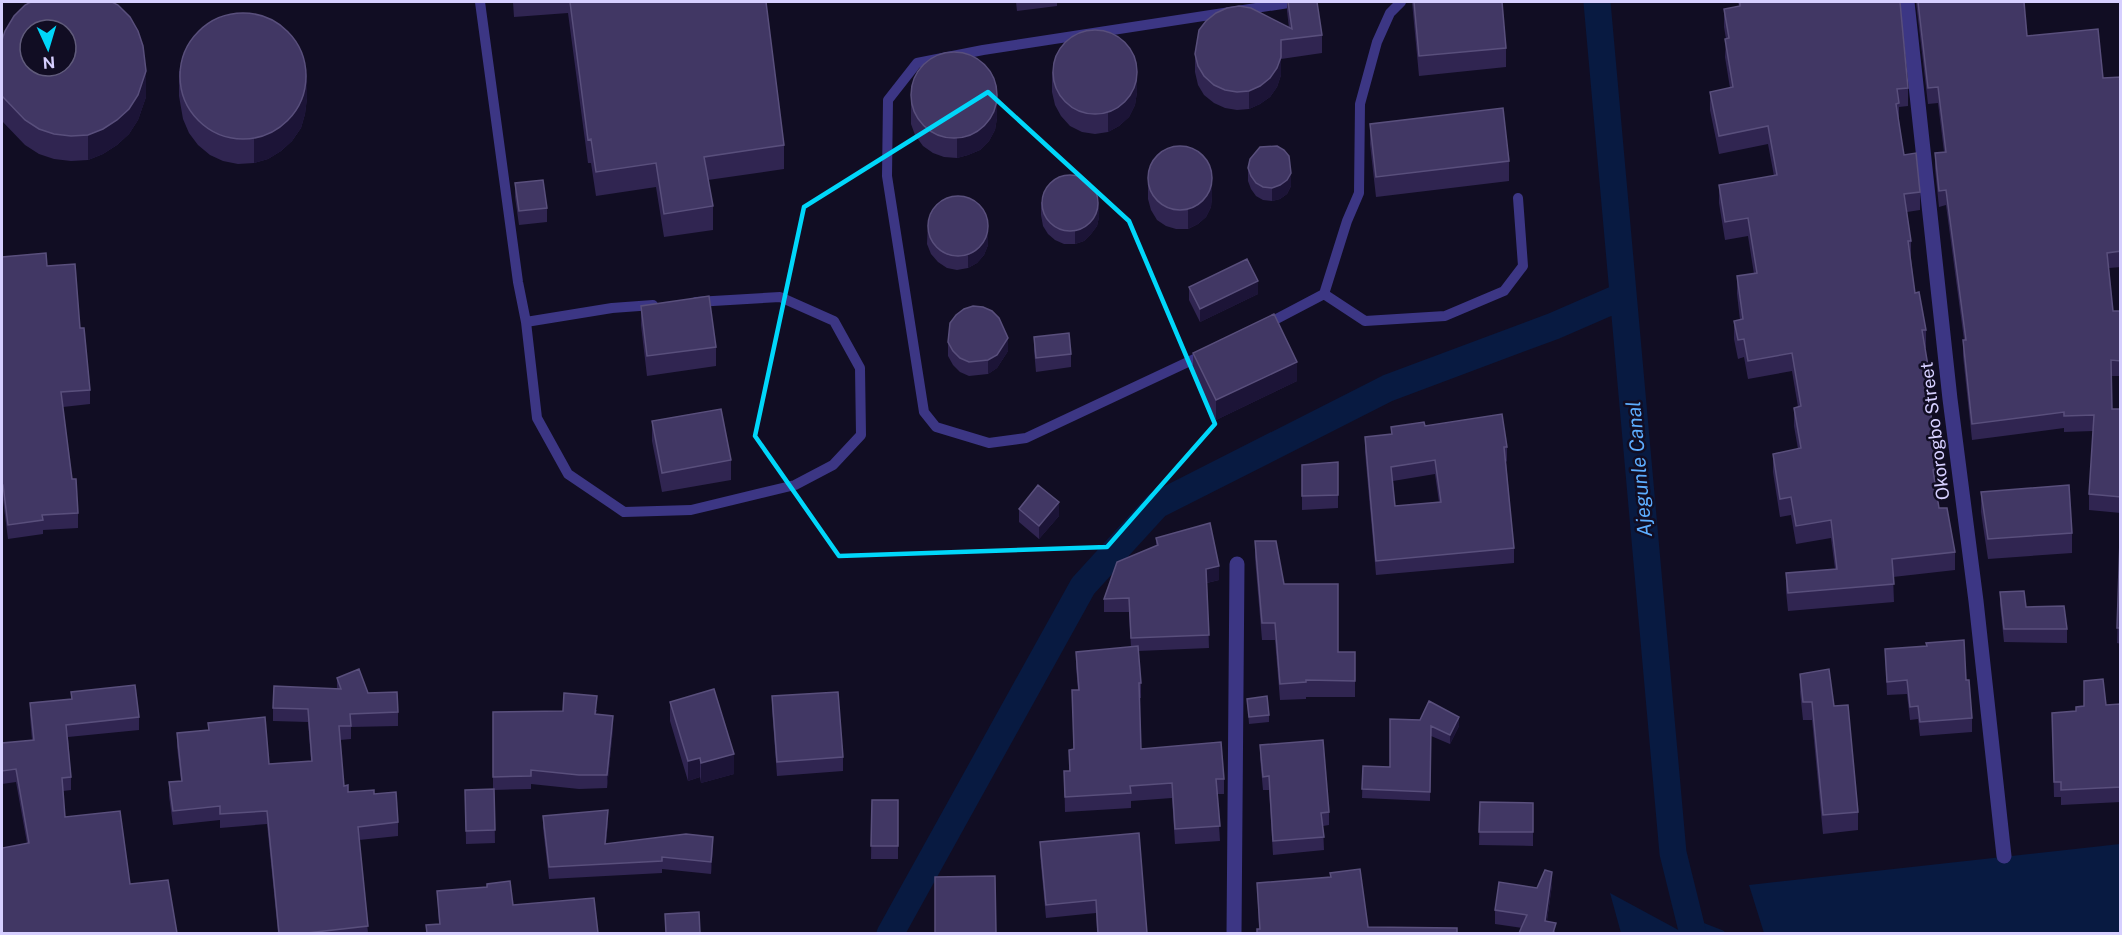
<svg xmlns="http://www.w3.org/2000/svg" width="2122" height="935" viewBox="0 0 2122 935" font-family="'Public Sans',sans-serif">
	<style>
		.water { fill: #081a41 }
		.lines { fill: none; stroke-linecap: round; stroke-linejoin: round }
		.stream { stroke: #081a41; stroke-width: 8 }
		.canal { stroke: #081a41; stroke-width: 27 }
		.service { stroke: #3c3684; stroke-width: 10 }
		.minor { stroke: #3c3684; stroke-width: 15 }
		.wall { fill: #302551; fill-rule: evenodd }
		.shaded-wall { fill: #1c1437 }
		.building { fill: #413764; stroke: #594f7c; stroke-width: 1.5; fill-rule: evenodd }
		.marked { fill: none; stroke: #00d7fa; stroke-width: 4.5; stroke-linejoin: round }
		.labels { text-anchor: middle; stroke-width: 5; stroke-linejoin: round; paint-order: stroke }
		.street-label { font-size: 18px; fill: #d6cfff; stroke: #110d23 }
		.water-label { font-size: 20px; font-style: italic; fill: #5dadff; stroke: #110d23 }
	</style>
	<rect width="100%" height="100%" fill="#110d23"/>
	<path class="water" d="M2120,844v89h-356l-15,-48z
		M1610,893l74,40h-63z"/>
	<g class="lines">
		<path class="stream" d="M1690,922l31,12"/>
		<path class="canal" d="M1597,2l76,851 20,81
			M890,934l193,-348 74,-81 231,-117 166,-62 69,-30"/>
		<path class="service" d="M480,2l38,280 8,40 11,96 31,56 56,38 67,-2 104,-25 38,-20 28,-30 -1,-67 -26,-47 -54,-24 -84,5
			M1324,294l41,27 80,-5 59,-25 19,-25 -5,-68
			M526,322l86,-14 41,-3
			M1265,325l59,-31 23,-73 12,-28 1,-89 17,-62 13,-29 11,-11
			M1205,354l-179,84 -37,5 -53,-16 -12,-15 -37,-236 1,-76 29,-37 66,-13 312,-48"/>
		<path class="minor" d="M1907,2l43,397 26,202 28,255
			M1234,934l3,-370"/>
	</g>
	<path class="wall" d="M513,2h253l18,143v24l-76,11 5,26v24l-49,7 -8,-50 -60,9 -5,-33h-3l-20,-150 -54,4z
		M1016,2h41v4l-40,5z
		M1287,2h30l5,33v18l-41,6v16l-4,12 -7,10 -10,7 -11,5 -12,1 -12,-2 -11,-5 -10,-8 -6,-10 -3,-13v-18l94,-26 -2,-17z
		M1412,2h90l4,46v19l-87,9z
		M1738,2h162l8,86v18l-9,1v14l5,34 16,37v18l-13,2 4,29v18l4,34 11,37v18h-1l5,30v18l-2,1 12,72v18l-4,1 3,20 16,44v18l-62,7 1,25 -106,9 -2,-20v-18l49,-4 -4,-31 -35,6 -5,-29 -11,2 -7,-45v-18l25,-5 -4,-23v-18l4,-1 -6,-36 -44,8 -4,-22 -6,2 -4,-20v-18l6,-1 -3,-26v-18l17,-2 -6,-38 -23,4 -6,-37v-18l55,-9 -6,-32 -49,10 -9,-44v-18l20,-4 -5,-31 1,-18 -2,-12v-18l15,-3z
		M1916,2h108l3,34 76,42 18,-1v190l-12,1 4,43h8v65h-10l1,33h9v104l-32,-3v-16l4,-63 -29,1v-4l-92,12 -9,-84v-16h1l-18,-135 -7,2 -4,-38v-16l9,-1 -6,-49 -10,1z
		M2,40l144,57 -8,23 -9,14 -12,11 -14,9 -15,6 -17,1 -17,-2 -15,-5 -14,-9 -23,-24z
		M179,71l128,27 -2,16 -4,14 -9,13 -11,10 -13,8 -14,4 -16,1 -15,-3 -13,-6 -12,-10 -9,-12 -6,-14 -4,-23z
		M1052,72l85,20 -2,13 -6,12 -10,9 -11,6 -13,2 -13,-2 -12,-6 -9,-10 -6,-11 -3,-13z
		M911,104l86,14 -2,12 -6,11 -9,9 -12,5 -11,3 -13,-1 -11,-4 -10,-7 -8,-11 -4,-11z
		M1370,124l139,37v20l-133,16 -6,-53z
		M1248,168l43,18 -4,8 -7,5 -8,2 -9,-1 -7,-4 -5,-7 -3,-8z
		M1148,180l64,16 -1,11 -5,10 -8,7 -10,5h-12l-10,-3 -9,-6 -6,-10 -3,-11z
		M515,183l32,25v14l-28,3 -4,-28z
		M1041,202l58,15 -2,9 -6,8 -7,7 -9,3h-11l-9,-4 -7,-6 -5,-8 -2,-11z
		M928,220l60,25 -4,10 -7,8 -9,5 -11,2 -10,-2 -9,-6 -7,-8 -4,-10z
		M2,257l45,9 33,62 10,62v14l-27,3 9,72 6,34v15l-35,2v4l-35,5 -5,-39h-1z
		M1189,287l69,7 -58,28 -11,-22z
		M641,306l75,41v19l-69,10 -6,-51z
		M1034,337l37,17v13l-35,5 -2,-22z
		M948,342l60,9 -11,17 -9,6 -19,2 -9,-4 -7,-7 -5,-9z
		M1193,353l104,28 -81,39 -23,-48z
		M652,421l79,39v20l-69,12 -10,-51z
		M1391,427l116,20v14l-1,1 8,86v15l-138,12 -11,-123v-15l26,-3zM1435,474l4,28 -44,4 -2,-25z
		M1338,462v46l-36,2v-45z
		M1981,492l91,41v20l-84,6 -7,-47z
		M1019,509l40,7 -20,23 -20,-17z
		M1156,538l63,42 -12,3 2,65 -71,3 3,32v15h-2l2,51 83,30v15h-7l3,47 -45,3 -3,-46 -41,3v7l-66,4 -1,-41h5v-21l4,-1 5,-59 -2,-23v-15l55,-5 -2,-35h-25v-13l52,-53z
		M2120,540l1,104 -4,-1z
		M1255,541l29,43 54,68h17v45h-49v2l-26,1 -5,-60h-13l-7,-82z
		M2000,592l67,37v14l-63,-1 -4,-37z
		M1885,649l81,31 6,38v14l-52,4 -2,-17 -8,1 -3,-26 -20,1z
		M1800,674l34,32 24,106v18l-35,4 -11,-114h-9l-3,-28z
		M337,678l31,15 30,19v14l-47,1v12l-11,1 4,46 4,6 26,2 24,28v14l-39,4 9,93h-90l-11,-109 -47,4v-8l-47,5 -4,-29v-14l12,-1 -4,-34v-14l31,-3v-7l61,41 42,-3 -3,-39 -35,-1v-13l64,-19z
		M71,692l68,25v13l-71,7 3,40v13l-8,1 2,26 112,116 -150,-90 -11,-61 -14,2v-41l30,-3 -2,-24v-13l41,-4z
		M772,696l71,61v14l-66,5 -5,-67z
		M1247,699l22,16v7l-20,2z
		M670,702l64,72 -33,9 -1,-6 -12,4 -18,-60z
		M2106,705l15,57v40l-60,3v-8h-7l-2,-84 24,-2z
		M597,710l-1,4 17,15 -6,59 -28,1 -48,-5v5l-37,1 1,53 -29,1 -1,-54 28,-1v-77l70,-1z
		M1390,719l69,7 -9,18 -19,-8 -1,65 -68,-3 1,-32 27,1z
		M1260,745l69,67v13l-6,1 1,24 -51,5 -4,-65h-6l-3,-32z
		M872,800h26v59h-27z
		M1480,802l53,1v43l-54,-1z
		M543,816l65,5 -2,23 107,5 -2,25 -49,-5v4l-113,6 -6,-51z
		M1040,842l107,91h-50l-1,-20 -50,5 -6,-63z
		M1257,883l111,44 89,6h-200v-4h2z
		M1552,885l-5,36 9,12 -61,-9v-14l42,-22z
		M437,891l76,14 85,28h-172v-8l13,-1z"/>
	<path class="shaded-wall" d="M1281,40v35l-4,12 -7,10 -10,7 -11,5v-18z
		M146,71v26l-8,23 -9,14 -12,11 -14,9 -15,6v-25z
		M1137,72v20l-2,13 -6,12 -10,9 -11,6v-20z
		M307,73v25l-2,16 -4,14 -9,13 -11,10 -13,8 -14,4v-25z
		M997,99v19l-2,12 -6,11 -9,9 -12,5 -11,3v-20z
		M1291,173v13l-4,8 -7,5 -8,2v-13z
		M1212,176v20l-1,11 -5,10 -8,7 -10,5v-20z
		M1099,203v14l-2,9 -6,8 -7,7 -9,3v-13z
		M988,221v24l-4,10 -7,8 -9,5v-13z
		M1258,281v13l-58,28v-13z
		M1008,338v13l-11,17 -9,6v-14z
		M1297,362v19l-81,39v-20z
		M1059,502v14l-20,23v-13z
		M1219,566v14l-13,3v-14z
		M613,716v13l-6,59v-13z
		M1459,717v9l-9,18v-9z
		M734,754v20l-33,9v-20z
		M700,758v19l-12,4v-20z
		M608,810v11l-3,34v-11z
		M713,837v12l-2,25v-12z
		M1552,872v13l-7,48v-12z"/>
	<path class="building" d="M31,2h81l6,3 12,12 8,14 5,15 3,25 -8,24 -9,14 -12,11 -14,9 -15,6 -17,1 -17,-2 -15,-5 -14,-9 -23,-24v-56l3,-9 9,-15 11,-11zM30,30h36v36h-36z
		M570,2h196l18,143 -80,12 9,49 -49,8 -8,-51 -60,9 -5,-33 -3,1z
		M1288,2h29l5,33 -41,5v17l-4,11 -7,10 -10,8 -11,5 -12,1 -12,-2 -11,-5 -10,-9 -6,-10 -3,-12 4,-24 7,-9 10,-8 11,-5 12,-2 12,2 41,21z
		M1414,2h88l4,46 -87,8z
		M1740,2h160l8,86 -11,1 2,14 -3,1 8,51 12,-2 4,39 -16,2 7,47h-3l7,52 4,-1 7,38h-4l8,48 -5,1 15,90 -7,1 6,38h8l8,44 -63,7 2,25 -106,9 -2,-20 51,-4 -6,-49 -35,6 -5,-29 -11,2 -7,-45 28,-6 -7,-40 7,-2 -9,-53 -44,8 -4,-22 -6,1 -4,-19 9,-2 -6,-43 20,-3 -9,-55 -23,4 -6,-37 58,-10 -9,-49 -49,10 -9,-44 23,-5 -8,-48 4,-1 -5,-29 16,-3z
		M1918,2h106l3,34 71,-7 5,49 18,-1v174l-14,2 6,58h8v50l-10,-1 1,49h9v88l-32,-3 5,-79 -30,1v-4l-92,12 -9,-84h3l-20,-150 -7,1 -4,-38 11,-1 -8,-65 -10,1z
		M180 76a63 63 0 1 1 126 0a63 63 0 1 1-126 0Z
		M1053 72a42 42 0 1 1 84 0a42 42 0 1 1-84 0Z
		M911 95a43 43 0 1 1 86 0a43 43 0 1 1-86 0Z
		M1503,108l6,53 -133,16 -6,-53z
		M1277,146l7,4 5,6 2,17 -4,7 -7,5 -8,3 -9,-1 -7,-4 -5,-7 -3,-8 2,-9 10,-12z
		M1148 178a32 32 0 1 1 64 0a32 32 0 1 1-64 0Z
		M1042 203a28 28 0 1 1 56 0a28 28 0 1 1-56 0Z
		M543,180l4,28 -28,3 -4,-28z
		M928 226a30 30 0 1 1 60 0a30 30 0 1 1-60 0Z
		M46,253l1,13 28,-2 5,64h4l6,62 -29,2 11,87h4l2,34 -36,2 1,5 -35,5 -5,-40h-1v-228z
		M1247,259l11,22 -58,28 -11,-22z
		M709,296l7,51 -69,9 -6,-50z
		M973,306l10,1 9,4 7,7 9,20 -11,17 -9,5 -19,2 -9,-4 -7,-7 -5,-9 2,-19 6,-8 8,-6z
		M1274,314l23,48 -81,38 -23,-47z
		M1069,333l2,21 -35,4 -2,-21z
		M721,409l10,51 -69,13 -10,-52z
		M1502,414l5,33h-3l10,101 -138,13 -11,-124 27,-3 -1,-7 33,-5 1,4zM1435,460l6,42 -46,4 -4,-39z
		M1338,462v33l-36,1v-31z
		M1038,485l21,17 -20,24 -20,-17z
		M2069,485l3,48 -84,6 -7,-47z
		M1210,523l9,43 -13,3 3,66 -78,3 -2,-40 -25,1 13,-37 41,-17 -2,-7z
		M2120,540h1v88h-4z
		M1255,541h21l8,43h54v68h17v29l-49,-1v2l-26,2 -5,-61h-13z
		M2024,591l2,16 38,-1 3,23h-63l-4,-37z
		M1964,640l2,40h3l3,38 -52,4 -2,-16 -8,1 -3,-27 -20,2 -2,-33 42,-3 -1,-3z
		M1138,646l3,37h-2l2,66 80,-7 3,37h-8l4,47 -45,3 -3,-46 -42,3 1,7 -66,4 -1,-26h6l-1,-21 5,-1 -2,-59h7l-3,-38z
		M359,669l9,24 29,-1 1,20 -48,2 1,12h-12l5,60 4,-1v7l26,-2v4l22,-2 2,30 -40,5 10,99 -61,7h-28l-12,-122 -47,3v-8l-47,5 -4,-29 13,-1 -5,-48 32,-3 -1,-7 57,-6 4,47 43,-3 -4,-52 -35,-1 1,-22 67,3 -4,-11z
		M1829,669l5,37 14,-1 10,107 -35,3 -11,-113h-9l-3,-28z
		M2103,679l3,26 14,-1 1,83 -60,3v-8h-7l-2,-69 24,-2v-4l8,-1v-25z
		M135,685l4,32 -73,8 5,52 -9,1 3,39 55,-6 10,73 38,-4 9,53h-175v-85l27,-5 -13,-74 -14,2v-28l32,-3 -4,-37 42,-4 -1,-7z
		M714,689l20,65 -33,9 -1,-5 -12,3 -18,-59z
		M838,692l5,65 -66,5 -5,-66z
		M564,693l33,3 -2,18 18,2 -6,59h-28l-48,-5v6l-38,1v-65l70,-1z
		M1267,696l2,19 -20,2 -2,-18z
		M1429,701l30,16 -9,18 -19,-9 -1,66 -68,-3 1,-23 27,1v-48l30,1z
		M1323,740l6,72 -8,1 3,24 -51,4 -4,-65 -6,1 -3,-32z
		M494,789l1,41 -29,1 -1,-41z
		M872,800h26v46h-27z
		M1480,802l53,1v29h-54z
		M608,810l-3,34 81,-10 27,3 -2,25 -49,-5v4l-113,6 -6,-51z
		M1139,833l8,100h-49l-2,-33 -50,5 -6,-63z
		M1360,869l8,58 89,1v5h-200v-4h3l-3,-46 74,-6 -1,-4z
		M1545,870l7,2 -7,49 11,2 -3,10h-34l8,-18 -32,-5 4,-28 38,6z
		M995,876l1,57h-61v-56z
		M510,881l3,24 81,-7 4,35h-171l-1,-8 14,-1 -3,-33 50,-4v-3z
		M699,912l1,21h-34l-1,-19z"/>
	<path class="marked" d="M988,92l141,129 86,203 -108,123 -268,9 -84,-120 49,-229z"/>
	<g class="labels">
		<g class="street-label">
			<text transform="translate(1935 431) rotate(-97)" y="6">Okorogbo Street</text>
		</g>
		<g class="water-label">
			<text transform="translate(1639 469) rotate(-95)" y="7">Ajegunle Canal</text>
		</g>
	</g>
	<rect width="2122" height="935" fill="none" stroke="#d6cfff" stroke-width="6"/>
	<g transform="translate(48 48) rotate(176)"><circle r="28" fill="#110d23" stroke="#605b7b" stroke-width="1.5"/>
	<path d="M0-4.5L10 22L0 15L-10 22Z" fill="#00d7fa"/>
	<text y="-9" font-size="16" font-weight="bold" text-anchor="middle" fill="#d6cfff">N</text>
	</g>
</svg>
